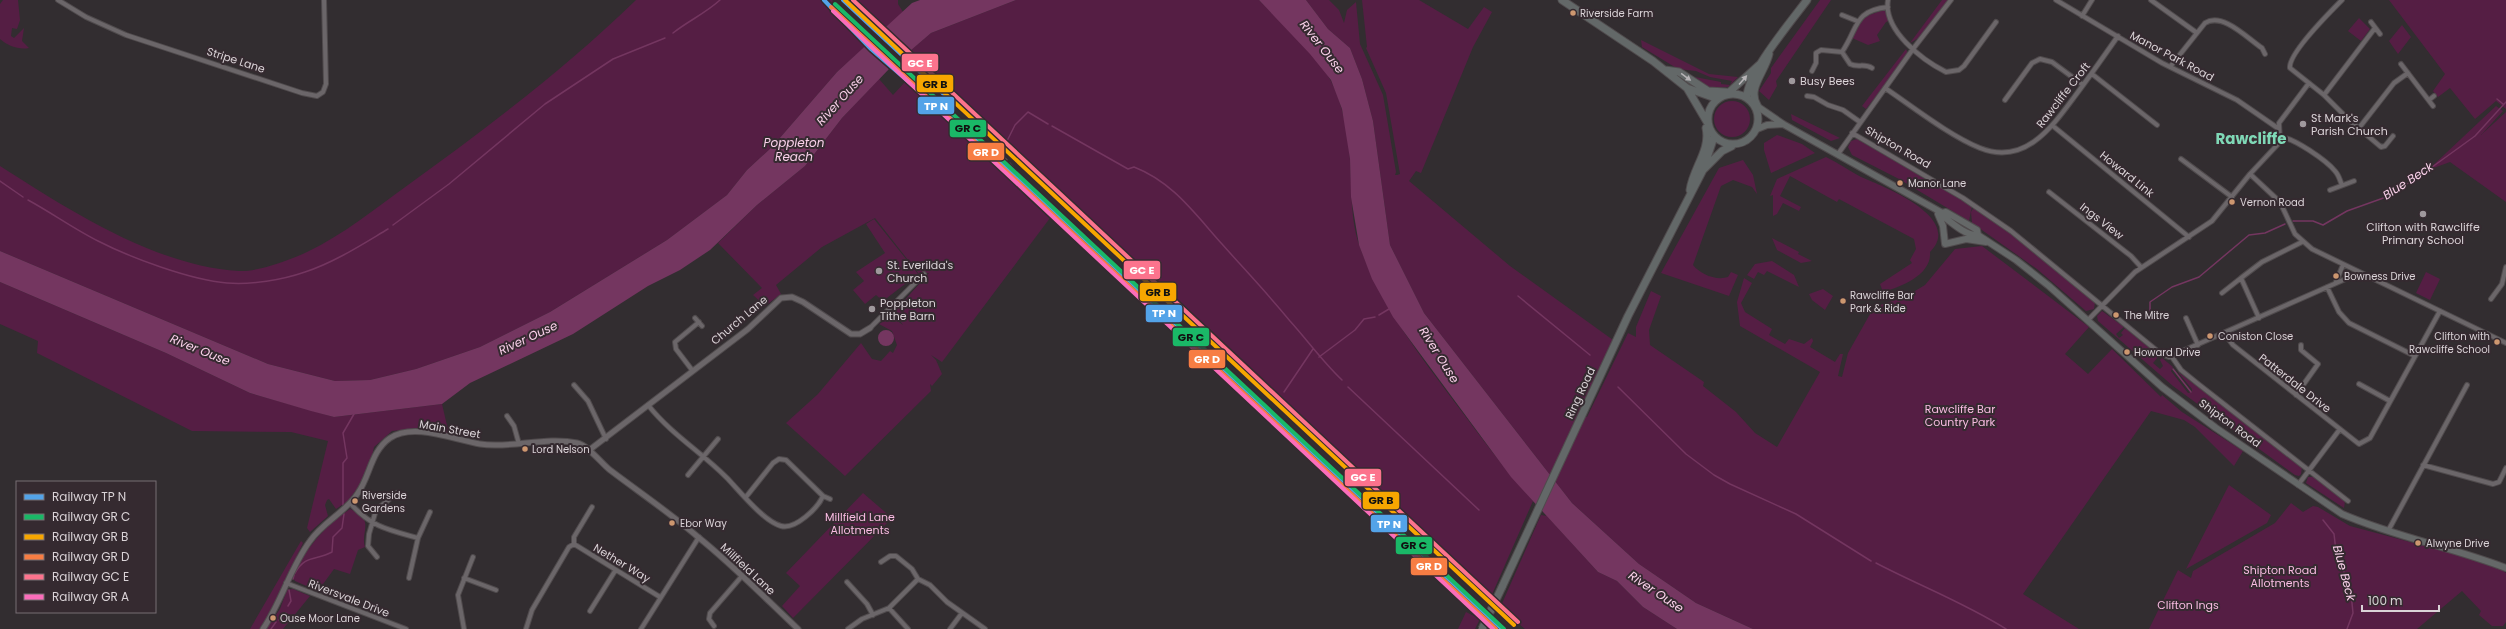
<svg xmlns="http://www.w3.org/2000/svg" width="2506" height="629" viewBox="0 0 2506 629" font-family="Poppins,sans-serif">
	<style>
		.green { fill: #551e44 }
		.water { fill: #743660 }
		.pier { fill: #322d30 }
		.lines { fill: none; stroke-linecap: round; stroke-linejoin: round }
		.stream { stroke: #743660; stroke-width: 1.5 }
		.minor-casing { stroke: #504b4d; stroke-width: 6 }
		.tertiary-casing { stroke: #504b4d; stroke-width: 7 }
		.primary-casing { stroke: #504b4d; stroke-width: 8 }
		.trunk-casing { stroke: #504b4d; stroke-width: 9 }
		.minor { stroke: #6b6669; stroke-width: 4 }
		.tertiary { stroke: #6b6669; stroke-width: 5 }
		.primary { stroke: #656868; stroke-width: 6 }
		.trunk { stroke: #636868; stroke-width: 7 }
		.rail { stroke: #6e696c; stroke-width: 1.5; stroke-dasharray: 6 3; stroke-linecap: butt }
		.trunk-bridge-casing { stroke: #504b4d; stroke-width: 9; stroke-linecap: butt }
		.trunk-bridge { stroke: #636868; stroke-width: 7 }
		.rail-1-casing { stroke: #352a30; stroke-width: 7 }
		.rail-2-casing { stroke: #352a30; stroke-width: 7 }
		.rail-3-casing { stroke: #352a30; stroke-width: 7 }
		.rail-4-casing { stroke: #352a30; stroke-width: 7 }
		.rail-5-casing { stroke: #352a30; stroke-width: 7 }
		.rail-6-casing { stroke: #352a30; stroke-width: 7 }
		.rail-1 { stroke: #53a3e8; stroke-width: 4 }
		.rail-2 { stroke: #1ab867; stroke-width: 4 }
		.rail-3 { stroke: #f7a600; stroke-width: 4 }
		.rail-4 { stroke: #f77d43; stroke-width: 4 }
		.rail-5 { stroke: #fc738d; stroke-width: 4 }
		.rail-6 { stroke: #fb6dba; stroke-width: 4 }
		.oneway { fill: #b6b3b6 }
		.bus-dot { fill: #cd976f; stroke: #352a30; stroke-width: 1.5 }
		.poi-dot { fill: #9f999d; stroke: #352a30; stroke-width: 1.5 }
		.labels { text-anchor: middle; stroke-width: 4; stroke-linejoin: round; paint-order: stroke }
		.bus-label { font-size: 10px; fill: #dad3d7; stroke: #352a30; text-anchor: start }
		.street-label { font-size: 11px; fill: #dad3d7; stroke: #352a30 }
		.poi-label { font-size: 11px; fill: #dad3d7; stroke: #352a30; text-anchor: start }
		.park-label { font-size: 11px; fill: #f9bce2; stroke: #352a30 }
		.water-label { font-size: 12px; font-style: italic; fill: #fad1ea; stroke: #352a30 }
		.district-label { font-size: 15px; font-weight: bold; fill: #7fd8b6; stroke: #352a30 }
		.line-badge { stroke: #352a30; stroke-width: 1.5 }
		.badge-label { font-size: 11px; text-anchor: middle; font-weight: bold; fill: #fff }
		.pale-badge-label { font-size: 11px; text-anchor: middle; font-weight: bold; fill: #111 }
	</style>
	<rect width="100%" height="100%" fill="#322d30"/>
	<path class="green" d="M3,0h15l2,20 -3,9 -5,-1 -1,8 3,2 10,-10 -2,13 7,7c-10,2 -21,-2 -29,-9v-35z
		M636,0h185l45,46 -29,26 -65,75 -25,23 -20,25 -60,45 -117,72 -70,35 -64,22 -46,11 -35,1 -67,-17 -268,-113v-85c69,44 155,100 239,105 19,1 51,-11 68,-19 36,-17 69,-44 101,-67 79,-57 158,-117 228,-185z
		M829,0h3l43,37 -6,6z
		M849,0h49v4l5,8 -22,21z
		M1016,0h243c20,21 60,57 72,81 12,23 17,53 19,79 2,29 0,60 10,87 21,59 59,107 96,157 25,33 49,66 77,97l-43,98 -585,-544 26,-22z
		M1306,0h23l10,10 5,13 3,-13 9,-8 4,42 23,51 13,77 -1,3h2l3,-1 -14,-81 -20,-45 1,-1 -5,-47h57l49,29 16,-22 8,5 -19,35 -52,126 -5,-2 -7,10 101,85 103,74 -35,73 9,4 41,-84 8,4v-10l15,-36 10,5 -12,34 1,15 54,37 -1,4 33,26 19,21 22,14 43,-75 -80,-46 -3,-24 7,-24 8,5 -11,20 4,9 27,17 -3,6 16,9 4,-5 15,5 8,-6 1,3 -3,6 25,15 5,-8h3l-5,22 4,1 6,-24 26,-46 31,-10 20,-12 30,-36 27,-3 107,81 -24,27 23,20 24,-25 49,48 1,-2 20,17 61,39 -9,15 -39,-39 -11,-7 -33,-9 -128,183 56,35h-326l-57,-26 -57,-39 -67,-61 -148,-190 -34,-68 -17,-124 -11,-42 -12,-31 -22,-19z
		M1820,0h11l-55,81 1,5 -8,14 -10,-9 12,-18v-5z
		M1942,0h6l-28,37 -10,6z
		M2389,0h117v109l-10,-8 -21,18 -25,-31 -12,9 -5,-6 12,-17z
		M1886,9l5,11 -5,2 -9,13 3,6 -12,4 -16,-7 12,-21z
		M2359,18l11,11 -9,12 -13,-10z
		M2402,25l9,12 -13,17 -9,-13z
		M1641,40l68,34 29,3 -10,10 -19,1 -14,-11 26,5v2l9,1 2,-4 -22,-4 -14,-6 -18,-2 -36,-22z
		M1906,49l2,5 -3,5 -39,50 -4,-3z
		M899,60l56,57 -62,-52z
		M879,79l14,16 12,-13 77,65 14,16 57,51 -111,148 -11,-7 5,5 6,14 -10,12 -2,-2 1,7 -86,85 -59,-53 32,-29 43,-51 11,16 9,2 9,-10 3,2 4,-8 -5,-14 -13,-7 13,-7 11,8 -9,-13 35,-39 -10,1 -44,-56 -53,29 -46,38 5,9 -16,12 -12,-11 9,-7 -44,-45 39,-38 48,-39 37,-48z
		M1714 119a18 18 0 1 1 36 0a18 18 0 1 1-36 0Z
		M2496,106l7,5 -22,24 25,-23v90l-56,-40 -22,8z
		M1791,114l49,24 -9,3 -39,-21z
		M1777,135l25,9 13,9 -44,20 -7,-23v-7z
		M1857,139l115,67 -3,15 -70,-42 -47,-24 -4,-8 3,-6z
		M1826,157c12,6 24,14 35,20 24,10 103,41 69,75 2,23 -29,35 -47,40l-3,-8 32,-21 -2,-3 6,-11 -2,-10 -75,-40 -2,3 -47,-26 -10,20 21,11 -2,4 -16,-8 -6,11 -4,2v-21l-3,1 7,-17z
		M1743,160l10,15 4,19 -5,-7 -19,-7 -12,6 -28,79c7,9 23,16 35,12l3,-5 7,3 -9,21 -68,-23 58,-105z
		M1974,207l36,26 85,69 -1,7 -8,2 -49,-42 -65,-46 -1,-11z
		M874,219l44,55 -35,27 -7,-6 -11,9 -12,-14 11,-9 -8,-9 29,-19 -19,-29z
		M1772,238l27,14 -1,2 14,7 -11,2 -24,-13z
		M1772,261l22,14 5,12 -32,-16 -3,4 -6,-3 -4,7 -7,-4 8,-11z
		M2426,272l14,7 -10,21 -14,-7z
		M0,282l166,71 84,40 84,24 108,-13 7,30 -29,-6 -28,3 -18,16 -2,9 -13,30 -11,15 -12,8 -7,-10 -2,1 -2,5 3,11 -18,16 -3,-4 21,-87 -37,-9 -99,-1 -155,-78 1,-12 -38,-17z
		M1823,289l10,7 -8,14 -13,-10 -3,-6z
		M2102,311l22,16 -8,7 3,4 4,-3 -2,-2 4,-5 34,28 -6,7 7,6 3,-3 -3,-6 2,-2 11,9 -2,4 17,22 4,-1v-3l-15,-18 125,96 -1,7 -2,2 -4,-1 -122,-89 -75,-65 -1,-5z
		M2308,477h6l31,24 -1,7 -38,-25z
		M2229,485l42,30 -4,8 -81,46z
		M863,493l29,25 -99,100 -11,-12 18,-20 -14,-13z
		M2291,503l12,9 10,-6 5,1 32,19 109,29 41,14 6,4v49l-3,4h-11l-13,-11 2,-4 -19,-20 -45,38h-268l29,-59 13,8 2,-7 82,-48z
		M350,509c26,11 10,22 15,38l-7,3 -8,24 -16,-5 -16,22 -23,-10 -3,-6c15,-27 32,-49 58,-66z
		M1541,515l6,1 51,56 19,9 26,26 34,22h-152l-25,-21z
		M301,541l2,2 -34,71 -10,15h-9z
		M293,589l17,7 -27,33h-17l14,-20 7,-19z
		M1466,612l14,7 -5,10h-17z"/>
	<path class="water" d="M920,0h96l-85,33 -42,36 -47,49 -37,48 -48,39 -47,45 -30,20 -32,16 -75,48 -103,49 -28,21 -108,13 -23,-6 -61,-18 -84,-40 -166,-71v-31l268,113 67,17 35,-1 46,-11 64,-22 70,-35 117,-72 60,-45 20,-25 25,-23 65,-75 75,-69z
		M1259,0h47l22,29 22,19 12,31 11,42 17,124 34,68 148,190 67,61 57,39 57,26h-76l-34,-22 -26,-26 -19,-9 -87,-95 -118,-160 -21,-38 -13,-34 -8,-48 -1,-38 -8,-50 -11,-29 -21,-26z
		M878 338a8 8 0 1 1 16 0a8 8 0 1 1-16 0Z"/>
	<path class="pier" d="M879,31l27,26 -5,5 -28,-26z
		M867,41l26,24 2,1 -4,4 -2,-1 -25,-24z"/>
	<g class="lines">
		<path class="stream" d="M673,33c15,-12 33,-20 47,-33
			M2497,99l6,5
			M1052,126l76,43 6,-2c39,15 61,47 88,77 23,26 46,50 68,77 18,20 33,41 52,59
			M1006,143l9,-18 13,-13 20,12
			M0,181l23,16
			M28,200c24,13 46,29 70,41 33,17 93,39 129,42 24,2 55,-3 78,-11 30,-10 56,-27 83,-43
			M2293,221h20l10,4 24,-14 42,-15 39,-26 47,-34 31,-34
			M393,225l56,-41 96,-80 68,-45 52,-21
			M1518,296l72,59
			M2150,311v-9l22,-15 27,-10 50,-42 16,-2 20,-9
			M1379,315l10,-6
			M1319,357l36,-27 9,-11 11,-2
			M2173,369l18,23
			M1348,387l131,123
			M1618,387l68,67 28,21 16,9 66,30 75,47
			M1284,392l29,-43
			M343,505v-42l4,-5 -4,-25 11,-19
			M2323,520l11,14 2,17 6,9 3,19 6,14 2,20 -6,16
			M1876,563c44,23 89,40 130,66
			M295,573c11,-19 21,-12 37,-21l1,-15 9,-9 2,-14
			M293,579l1,-4
			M288,606l3,-5 -2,-11
			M279,620l7,-7
			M271,629l5,-7"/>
		<g class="minor-casing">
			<path id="minor" d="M58,0l28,17 40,18 176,58 15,3 6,-4 3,-8 -2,-84
				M1888,0c-5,30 34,60 58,72l13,-2 5,-4 32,-44
				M2056,0l106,63 75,37 42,29
				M2151,0l46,33
				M2342,0c-11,11 -54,54 -52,68l34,27 25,25 32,27 4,-1 8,-10
				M1842,15l15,6
				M2082,16l10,-16
				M2371,22l9,12
				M1842,52c17,-25 11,-41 46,-45
				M2401,64l32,42
				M2170,67l35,-44c18,-11 42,15 57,25l3,6
				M1812,71l4,-8v-10l5,-3 21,2 8,12c8,4 14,-1 22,4
				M2092,74l65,51
				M1885,88c28,19 65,48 95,60 45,18 72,-21 95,-52 15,-20 29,-40 43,-60
				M2324,95l51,-67
				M1807,96l7,1 14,8 15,5 17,12
				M2005,100l27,-37 8,-4 12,3 31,23
				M2429,100l5,-4
				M2053,126l136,111
				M2359,128l35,-45 14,-10
				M1852,133l111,65 48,33 150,123 8,3 190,-84
				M2280,137c13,0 47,24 55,34 4,4 5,10 7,14
				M1838,154l75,-105 38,-49
				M2181,159l51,38
				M2250,174l30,28 15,32 17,15 194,94
				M2330,190l24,-9
				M2049,192l82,64 10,11
				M2336,282l7,-17
				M2327,287l12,25 10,11 66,33
				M2222,293l19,-15
				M2491,299l11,-15 4,-17
				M695,318l7,8
				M2186,318l12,27
				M2259,318l-18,-40 21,-16 40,-20
				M2088,320l47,-48 77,-51 38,-47 30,-32 -1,-19 30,-40
				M870,328l54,-54
				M2224,333l9,12 126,99 11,-6 70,-127
				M2172,357l9,13 16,13 151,118
				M692,370l-16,-21 -1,-7 24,-20
				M2359,384l31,17
				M574,385l14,16 18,38
				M2296,395l22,-31 -17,-14v-5
				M648,405c23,29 53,47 78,72 13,13 37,44 55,49 14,4 37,-18 42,-30l-37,-36 -7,-1 -6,4 -27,34
				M507,416l7,10 5,18
				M2423,465l70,19 6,-2 7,-14
				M688,475l30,-36
				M2298,485l42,-56
				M823,496l7,3
				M351,504c20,23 38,26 67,34
				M2388,531l79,-146
				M574,544v-7l18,-30
				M377,557l-9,-11 1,-12 7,-24 21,-17
				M881,562l9,-6h6l16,13 6,10 12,6 17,17 38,27
				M409,578l9,-40 12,-26
				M464,578l32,12
				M847,582l20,22 6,11
				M286,583l120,46
				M889,608l19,21
				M590,611l25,-40
				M714,626l-5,-7 1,-6 32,-37
				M464,629l-6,-34 15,-38
				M526,629l6,-19 37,-63 5,-3 86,53
				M641,629l58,-92
				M848,629l14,-10 27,-11 29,-29
				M950,629l12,-16"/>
		</g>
		<g class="tertiary-casing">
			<path id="tertiary" d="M588,451l160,-122 33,-31 11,-1 11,5 48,32h9l10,-6
				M263,629c19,-28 27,-61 47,-88 13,-19 36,-29 48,-48 12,-17 13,-42 32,-55 24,-16 64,2 90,6 31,5 66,-8 97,-1 12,3 23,19 33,27 29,22 60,43 88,67 35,28 67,61 100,92"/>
		</g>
		<g class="primary-casing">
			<path id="primary" d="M1754,104l29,20 163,91
				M1757,129l10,-4 16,-1
				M1942,213l1,3c9,7 23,20 35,19l38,25 33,26 113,101 54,41 126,86c53,23 110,33 164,54
				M1942,213l4,-1 31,18 1,5
				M1938,214l5,12 2,18 21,-5 20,3"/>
		</g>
		<g class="trunk-casing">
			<path id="trunk" d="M1562,0l91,61 34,27 31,11
				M1665,70l14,2 29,19 18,1
				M1687,88l20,34
				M1708 119a25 25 0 1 1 50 0a25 25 0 1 1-50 0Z
				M1726,95l33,-30
				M1747,98c-2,-22 46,-79 60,-98
				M1757,105c-10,-17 8,-33 12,-51
				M1704,169l18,-18 10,-5
				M1690,190c3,-22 21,-40 16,-62
				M1502,587l126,-271 75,-146 11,-33"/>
		</g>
		<use href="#minor" class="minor"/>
		<use href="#tertiary" class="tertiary"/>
		<use href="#primary" class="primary"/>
		<use href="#trunk" class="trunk"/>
		<path class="rail" d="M991,143l38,41 477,445"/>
		<g class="trunk-bridge-casing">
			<path id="trunk-bridge" d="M1482,629l20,-42"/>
		</g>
		<use href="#trunk-bridge" class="trunk-bridge"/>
		<g class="rail-1-casing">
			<path id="rail-1" d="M824,0l47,49 156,136 475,444
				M843,0l106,99"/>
		</g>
		<g class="rail-2-casing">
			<path id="rail-2" d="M835,4l669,625"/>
		</g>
		<g class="rail-3-casing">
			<path id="rail-3" d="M845,0l669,625"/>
		</g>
		<g class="rail-4-casing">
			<path id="rail-4" d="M831,7l665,622"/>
		</g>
		<g class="rail-5-casing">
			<path id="rail-5" d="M853,0l665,622"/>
		</g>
		<g class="rail-6-casing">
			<path id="rail-6" d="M833,11l660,618"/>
		</g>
		<use href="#rail-1" class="rail-1"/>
		<use href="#rail-2" class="rail-2"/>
		<use href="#rail-3" class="rail-3"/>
		<use href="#rail-4" class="rail-4"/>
		<use href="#rail-5" class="rail-5"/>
		<use href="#rail-6" class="rail-6"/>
	</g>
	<defs><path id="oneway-solid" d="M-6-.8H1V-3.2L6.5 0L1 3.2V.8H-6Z"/></defs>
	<g class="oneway">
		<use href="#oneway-solid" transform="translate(1686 77) rotate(36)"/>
		<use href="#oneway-solid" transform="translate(1743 80) rotate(-49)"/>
	</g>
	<g class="bus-dot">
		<circle cx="1573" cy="13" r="3.5"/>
		<circle cx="1900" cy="183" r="3.5"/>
		<circle cx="2232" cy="202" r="3.5"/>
		<circle cx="2336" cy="276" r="3.5"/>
		<circle cx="1843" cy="301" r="3.5"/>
		<circle cx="2116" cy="315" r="3.5"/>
		<circle cx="2210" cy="336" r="3.5"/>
		<circle cx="2497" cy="342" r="3.5"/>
		<circle cx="2127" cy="352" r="3.5"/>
		<circle cx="525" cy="449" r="3.5"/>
		<circle cx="355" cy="501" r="3.5"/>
		<circle cx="672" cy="523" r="3.5"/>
		<circle cx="2418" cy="543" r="3.5"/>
		<circle cx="273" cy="618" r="3.5"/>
	</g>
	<g class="poi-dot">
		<circle cx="1792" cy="81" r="4"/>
		<circle cx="2303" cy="124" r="4"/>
		<circle cx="2423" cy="214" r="4"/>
		<circle cx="879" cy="271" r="4"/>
		<circle cx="872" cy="309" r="4"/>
	</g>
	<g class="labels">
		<g class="bus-label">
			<text x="1580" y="17">Riverside Farm</text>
			<text x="1908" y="187">Manor Lane</text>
			<text x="2240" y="206">Vernon Road</text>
			<text x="2344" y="280">Bowness Drive</text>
			<text x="1850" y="299">Rawcliffe Bar<tspan x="1850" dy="13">Park &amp; Ride</tspan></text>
			<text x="2124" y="319">The Mitre</text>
			<text x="2218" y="340">Coniston Close</text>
			<text x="2490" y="340" text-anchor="end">Clifton with<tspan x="2490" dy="13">Rawcliffe School</tspan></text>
			<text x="2134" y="356">Howard Drive</text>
			<text x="532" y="453">Lord Nelson</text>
			<text x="362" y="499">Riverside<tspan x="362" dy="13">Gardens</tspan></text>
			<text x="680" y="527">Ebor Way</text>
			<text x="2426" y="547">Alwyne Drive</text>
			<text x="280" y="622">Ouse Moor Lane</text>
		</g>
		<g class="street-label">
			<text transform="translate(2172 56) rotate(28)" y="4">Manor Park Road</text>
			<text transform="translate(236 60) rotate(18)" y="4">Stripe Lane</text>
			<text transform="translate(2063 95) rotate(-52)" y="4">Rawcliffe Croft</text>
			<text transform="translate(1898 147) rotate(30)" y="4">Shipton Road</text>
			<text transform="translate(2127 174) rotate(39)" y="4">Howard Link</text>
			<text transform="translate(2102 221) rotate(38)" y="4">Ings View</text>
			<text transform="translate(739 320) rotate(-40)" y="4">Church Lane</text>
			<text transform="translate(2295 383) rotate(38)" y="4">Patterdale Drive</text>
			<text transform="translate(1580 393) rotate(-65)" y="4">Ring Road</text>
			<text transform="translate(2230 423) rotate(36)" y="4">Shipton Road</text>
			<text transform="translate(450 429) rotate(10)" y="4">Main Street</text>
			<text transform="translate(622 563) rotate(31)" y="4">Nether Way</text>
			<text transform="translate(748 569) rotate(43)" y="4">Millfield Lane</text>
			<text transform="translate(349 598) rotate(21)" y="4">Riversvale Drive</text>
		</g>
		<g class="poi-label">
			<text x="1800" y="85">Busy Bees</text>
			<text x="2311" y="122">St Mark's<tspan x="2311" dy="13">Parish Church</tspan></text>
			<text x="2423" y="231" text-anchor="middle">Clifton with Rawcliffe<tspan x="2423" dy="13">Primary School</tspan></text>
			<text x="887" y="269">St. Everilda's<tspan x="887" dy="13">Church</tspan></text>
			<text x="880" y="307">Poppleton<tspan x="880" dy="13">Tithe Barn</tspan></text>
		</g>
		<g class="park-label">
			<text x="1960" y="413">Rawcliffe Bar<tspan x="1960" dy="13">Country Park</tspan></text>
			<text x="860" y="521">Millfield Lane<tspan x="860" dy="13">Allotments</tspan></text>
			<text x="2280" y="574">Shipton Road<tspan x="2280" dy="13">Allotments</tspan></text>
			<text x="2188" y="609">Clifton Ings</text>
		</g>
		<g class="water-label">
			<text transform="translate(1322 47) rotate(52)" y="4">River Ouse</text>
			<text transform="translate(840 100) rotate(-48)" y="4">River Ouse</text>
			<text x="794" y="147">Poppleton<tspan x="794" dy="14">Reach</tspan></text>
			<text transform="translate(2408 181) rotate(-33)" y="4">Blue Beck</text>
			<text transform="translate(528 338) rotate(-25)" y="4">River Ouse</text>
			<text transform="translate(200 350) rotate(22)" y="4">River Ouse</text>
			<text transform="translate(1439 355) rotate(58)" y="4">River Ouse</text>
			<text transform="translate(2344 573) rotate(75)" y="4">Blue Beck</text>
			<text transform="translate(1656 592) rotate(34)" y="4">River Ouse</text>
		</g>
		<g class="district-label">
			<text x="2251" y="144">Rawcliffe</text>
		</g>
	</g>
	<g class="line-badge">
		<rect x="901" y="53" width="38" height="19" rx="4" fill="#fc738d"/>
		<rect x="916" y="74" width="38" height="19" rx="4" fill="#f7a600"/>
		<rect x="917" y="96" width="38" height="19" rx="4" fill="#53a3e8"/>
		<rect x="949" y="119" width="38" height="19" rx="4" fill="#1ab867"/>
		<rect x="967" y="142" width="38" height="19" rx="4" fill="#f77d43"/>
		<rect x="1123" y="260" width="38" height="20" rx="4" fill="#fc738d"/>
		<rect x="1139" y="282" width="38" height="20" rx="4" fill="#f7a600"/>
		<rect x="1145" y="304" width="38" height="19" rx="4" fill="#53a3e8"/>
		<rect x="1172" y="327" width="38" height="20" rx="4" fill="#1ab867"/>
		<rect x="1188" y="349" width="38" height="20" rx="4" fill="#f77d43"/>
		<rect x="1344" y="468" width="38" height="19" rx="4" fill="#fc738d"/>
		<rect x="1362" y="491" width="38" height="19" rx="4" fill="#f7a600"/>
		<rect x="1370" y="514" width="38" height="19" rx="4" fill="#53a3e8"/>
		<rect x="1395" y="536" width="38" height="19" rx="4" fill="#1ab867"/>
		<rect x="1410" y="557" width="38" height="19" rx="4" fill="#f77d43"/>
	</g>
	<g class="badge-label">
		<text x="920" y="67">GC E</text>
		<text x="936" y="110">TP N</text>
		<text x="986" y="156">GR D</text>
		<text x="1142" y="274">GC E</text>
		<text x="1164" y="317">TP N</text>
		<text x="1207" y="363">GR D</text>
		<text x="1363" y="481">GC E</text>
		<text x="1389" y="528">TP N</text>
		<text x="1429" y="570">GR D</text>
	</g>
	<g class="pale-badge-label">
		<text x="935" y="88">GR B</text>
		<text x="968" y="132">GR C</text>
		<text x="1158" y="296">GR B</text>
		<text x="1191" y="341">GR C</text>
		<text x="1381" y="504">GR B</text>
		<text x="1414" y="549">GR C</text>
	</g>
	<rect x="16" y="481" width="140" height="132" fill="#352a30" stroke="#776e73"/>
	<rect x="24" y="494" width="20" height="6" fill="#53a3e8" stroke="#776e73"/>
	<text x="52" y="501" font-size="12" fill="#dad3d7">Railway TP N</text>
	<rect x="24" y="514" width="20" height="6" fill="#1ab867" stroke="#776e73"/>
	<text x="52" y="521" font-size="12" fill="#dad3d7">Railway GR C</text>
	<rect x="24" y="534" width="20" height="6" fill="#f7a600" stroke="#776e73"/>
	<text x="52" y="541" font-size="12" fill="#dad3d7">Railway GR B</text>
	<rect x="24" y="554" width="20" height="6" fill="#f77d43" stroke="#776e73"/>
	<text x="52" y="561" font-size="12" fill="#dad3d7">Railway GR D</text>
	<rect x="24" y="574" width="20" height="6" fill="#fc738d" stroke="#776e73"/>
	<text x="52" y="581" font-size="12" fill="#dad3d7">Railway GC E</text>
	<rect x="24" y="594" width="20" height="6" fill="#fb6dba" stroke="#776e73"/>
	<text x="52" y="601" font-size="12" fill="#dad3d7">Railway GR A</text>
	<path d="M2362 605v6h77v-6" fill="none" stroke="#dad3d7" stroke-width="2"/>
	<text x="2368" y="605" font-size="12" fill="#dad3d7" stroke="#352a30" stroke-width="3" paint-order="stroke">100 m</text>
</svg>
